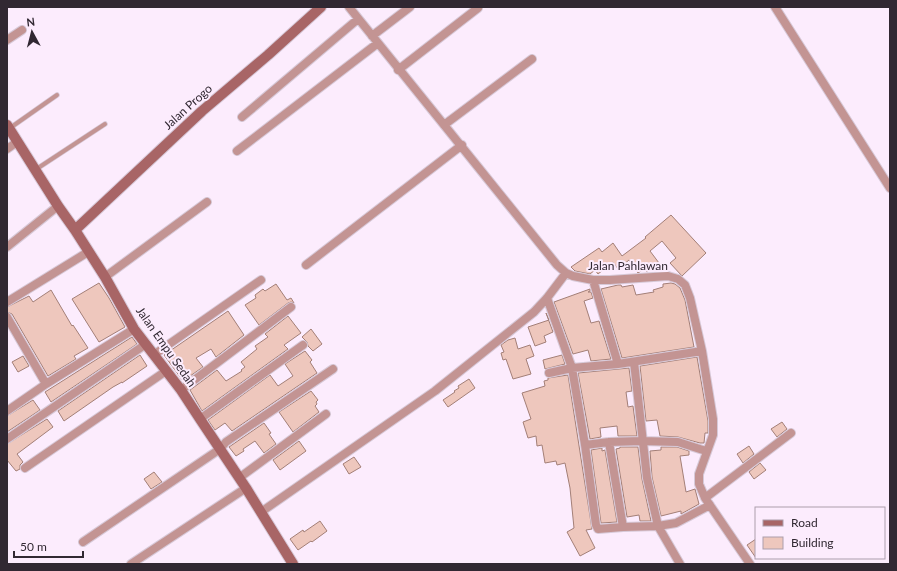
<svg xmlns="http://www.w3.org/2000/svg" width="897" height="571" viewBox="0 0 897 571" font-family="Lato,sans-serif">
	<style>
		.building { fill: #eec7bd; stroke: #a37f77 }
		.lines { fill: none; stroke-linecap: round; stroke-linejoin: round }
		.lane-casing { stroke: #d7c9d8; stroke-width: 5.5 }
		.street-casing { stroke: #d7c9d8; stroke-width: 10 }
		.secondary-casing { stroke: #d7c9d8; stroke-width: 12 }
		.lane { stroke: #c39493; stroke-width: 4 }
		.street { stroke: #c39493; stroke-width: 8 }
		.secondary { stroke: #a86566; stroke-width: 10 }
		.labels { text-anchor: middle; stroke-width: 4; stroke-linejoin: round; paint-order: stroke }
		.street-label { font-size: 12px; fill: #312832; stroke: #fcecfd }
	</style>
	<rect width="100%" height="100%" fill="#fcecfd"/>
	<path class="building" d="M671,215l35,38 -24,23 -12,-13 6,-5 -14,-17 -12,10 9,12 -12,9 -3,-3 -6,4 -9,-13 -11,9 -5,-7 -15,12 -3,-4 -5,4 -15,-3 -4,-4 28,-19 3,4 11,-9 9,13 24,-18 -1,-1z
		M99,283l10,15 16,29 -26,15 -27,-43z
		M671,283l4,1 5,4 5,12 9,47 -72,11 -21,-69 17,-4h3l1,2 11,-2 3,10 18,-3 -1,-2 10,-3v-3z
		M276,284l11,16 4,-2 3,5 -3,-1 -3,1 -29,22 -14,-20 11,-7 -1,-3 8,-6 2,2z
		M590,289v2l-2,1h3l2,6 -9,3 7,22 8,-2 12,38 -20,2 -3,-11 -15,4 -19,-52z
		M51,290l21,36 1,-1 15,23 -14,8 2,3 -28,17 -36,-62 -5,-2v-5l22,-11 4,6z
		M228,311l16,24 -28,22 -5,-8 -15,9 7,9 -20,14 -19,-26z
		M546,313l7,19 -9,4 2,6 -11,4 -7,-19 21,-7z
		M288,316l13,17 -17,12 4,4 -86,62 -12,-21 27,-20 9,11 16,-10 -1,-1 4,-3 -4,-5 16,-13 -2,-3 13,-9 -3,-3z
		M311,329l11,15 -9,7 -5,-5 -1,-4 -5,-5z
		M132,337l5,7 -86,58 -6,-10z
		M515,338l3,11 12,-4 4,11 -8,3 5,15 -18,5 -7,-20 -3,1 -2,-7 3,-1 -3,-7 7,-5z
		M305,351l7,9 -2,2 7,11 -85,58 -7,-8 -10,7 -7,-10 62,-45 8,11 15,-10 -8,-12z
		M140,355l7,11 -25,17v-1l-9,5 -49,34 -6,-10z
		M562,355l3,9 -20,5 -2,-9z
		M23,356l6,10 -11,6 -6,-10z
		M697,357l11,64v12h-3l-1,10h-4l-22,-6 -18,-1 -3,-16 -11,1 -6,-55z
		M629,368l3,23 -6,1 2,15 5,-1 4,30h-19l-1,-10 -17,2 1,9 -11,2 -12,-66z
		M568,375l24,154 -6,1 9,18 -15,8 -13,-24 7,-4 -4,-40 -5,-25 -8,2 -1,-4 -11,2 -3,-18 -5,1 -1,-10 -8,2 -5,-16 8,-3 -9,-26 23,-7 -1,-5 4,-1v-2z
		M469,379l6,9 -27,19 -5,-7 12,-8 -1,-1 5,-3 -1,-2z
		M311,391l7,9 -2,2 1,2 -2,2 4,6 -26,20 -14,-20z
		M33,400l7,10 -33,22v-16z
		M47,419l6,8 -36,27 6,8 -3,3v4l-4,2 -9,-11v-16z
		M782,422l5,7 -10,8 -6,-8z
		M264,423l7,10 -2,1 7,10 -12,9 -9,-12 -12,8 1,2 -8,5 -7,-9z
		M299,441l7,10 -26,19 -7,-10z
		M749,446l5,8 -11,9 -6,-9z
		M620,447h18l4,32 9,42h-11l-1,-6 -12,2 -11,-68 4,-1z
		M661,447h16l12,4v4l-9,1 6,36 9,-3 4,15 -18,10v-3l-20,5 -9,-39 -2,-26 11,-1z
		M602,448v3l3,-1 12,72 -16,1 -10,-73z
		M354,457l7,10 -12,7 -6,-10z
		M760,463l6,7 -12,9 -5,-7z
		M154,472l8,10 -11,7 -7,-10z
		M320,521l7,10 -15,11 -1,-1 -13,9 -8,-11 13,-9 1,2z
		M756,539v19l-9,-13z"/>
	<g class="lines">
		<g class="lane-casing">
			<path id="lane" d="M10,128l47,-33
				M35,170l70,-46"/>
		</g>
		<g class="street-casing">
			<path id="street" d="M349,7c69,86 139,172 208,258l9,8 7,3 20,4h17l58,-4 10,3 7,6 5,13 12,53 11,68v16l-14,39v10l6,14 45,66
				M775,7l115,181
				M372,36l38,-29
				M7,40l15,-10
				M398,70l80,-62
				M242,117l116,-98
				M444,125l88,-66
				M7,149l10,-7
				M237,151l141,-108
				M7,247l51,-41
				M306,265l156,-120
				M105,277l102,-75
				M593,280l25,84
				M547,298l25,70 13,77
				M7,302l81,-50
				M7,317l39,67
				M155,354l106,-74
				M634,362l13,116 11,48 22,38
				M549,373l23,-5 46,-4 84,-13
				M181,390l110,-83
				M7,411l39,-27 88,-55
				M200,419l103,-74
				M7,439l139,-95
				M609,442l14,85
				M706,451l-28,-9 -36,-1 -33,1 -24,3 11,80 2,4 25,-2 35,-1 18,-3 34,-18
				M25,468l141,-97
				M239,478l87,-64
				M705,498l86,-65
				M261,512l174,-121 99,-79 13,-14 19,-25
				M83,542l137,-93 6,-7 107,-73
				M131,564l115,-76"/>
		</g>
		<g class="secondary-casing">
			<path id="secondary" d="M7,125l51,81 17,24 30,47 29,52 47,61 19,29 46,69 47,76
				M75,230l127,-119 66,-56 53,-48"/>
		</g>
		<use href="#lane" class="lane"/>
		<use href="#street" class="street"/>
		<use href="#secondary" class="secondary"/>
	</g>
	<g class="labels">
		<g class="street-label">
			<text transform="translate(188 107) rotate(-42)" y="4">Jalan Progo</text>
			<text x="628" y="270">Jalan Pahlawan</text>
			<text transform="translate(166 347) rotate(55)" y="4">Jalan Empu Sedah</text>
		</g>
	</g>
	<rect width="897" height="571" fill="none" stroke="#312832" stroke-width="16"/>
	<rect x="755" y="507" width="130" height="52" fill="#fcecfd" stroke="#ab9eac"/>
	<rect x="763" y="520" width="20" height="6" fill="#a86566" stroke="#ab9eac"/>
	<text x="791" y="527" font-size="12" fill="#312832">Road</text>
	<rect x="763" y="537" width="20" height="12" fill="#eec7bd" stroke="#ab9eac"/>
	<text x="791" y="547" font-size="12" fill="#312832">Building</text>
	<g transform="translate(32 32) rotate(353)" stroke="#fcecfd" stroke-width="3" paint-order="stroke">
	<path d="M0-3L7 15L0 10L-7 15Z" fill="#312832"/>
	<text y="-6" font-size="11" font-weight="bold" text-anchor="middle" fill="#312832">N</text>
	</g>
	<path d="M14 551v6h69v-6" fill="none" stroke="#312832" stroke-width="2"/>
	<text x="20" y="551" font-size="12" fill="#312832" stroke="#fcecfd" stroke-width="3" paint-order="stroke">50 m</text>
</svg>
